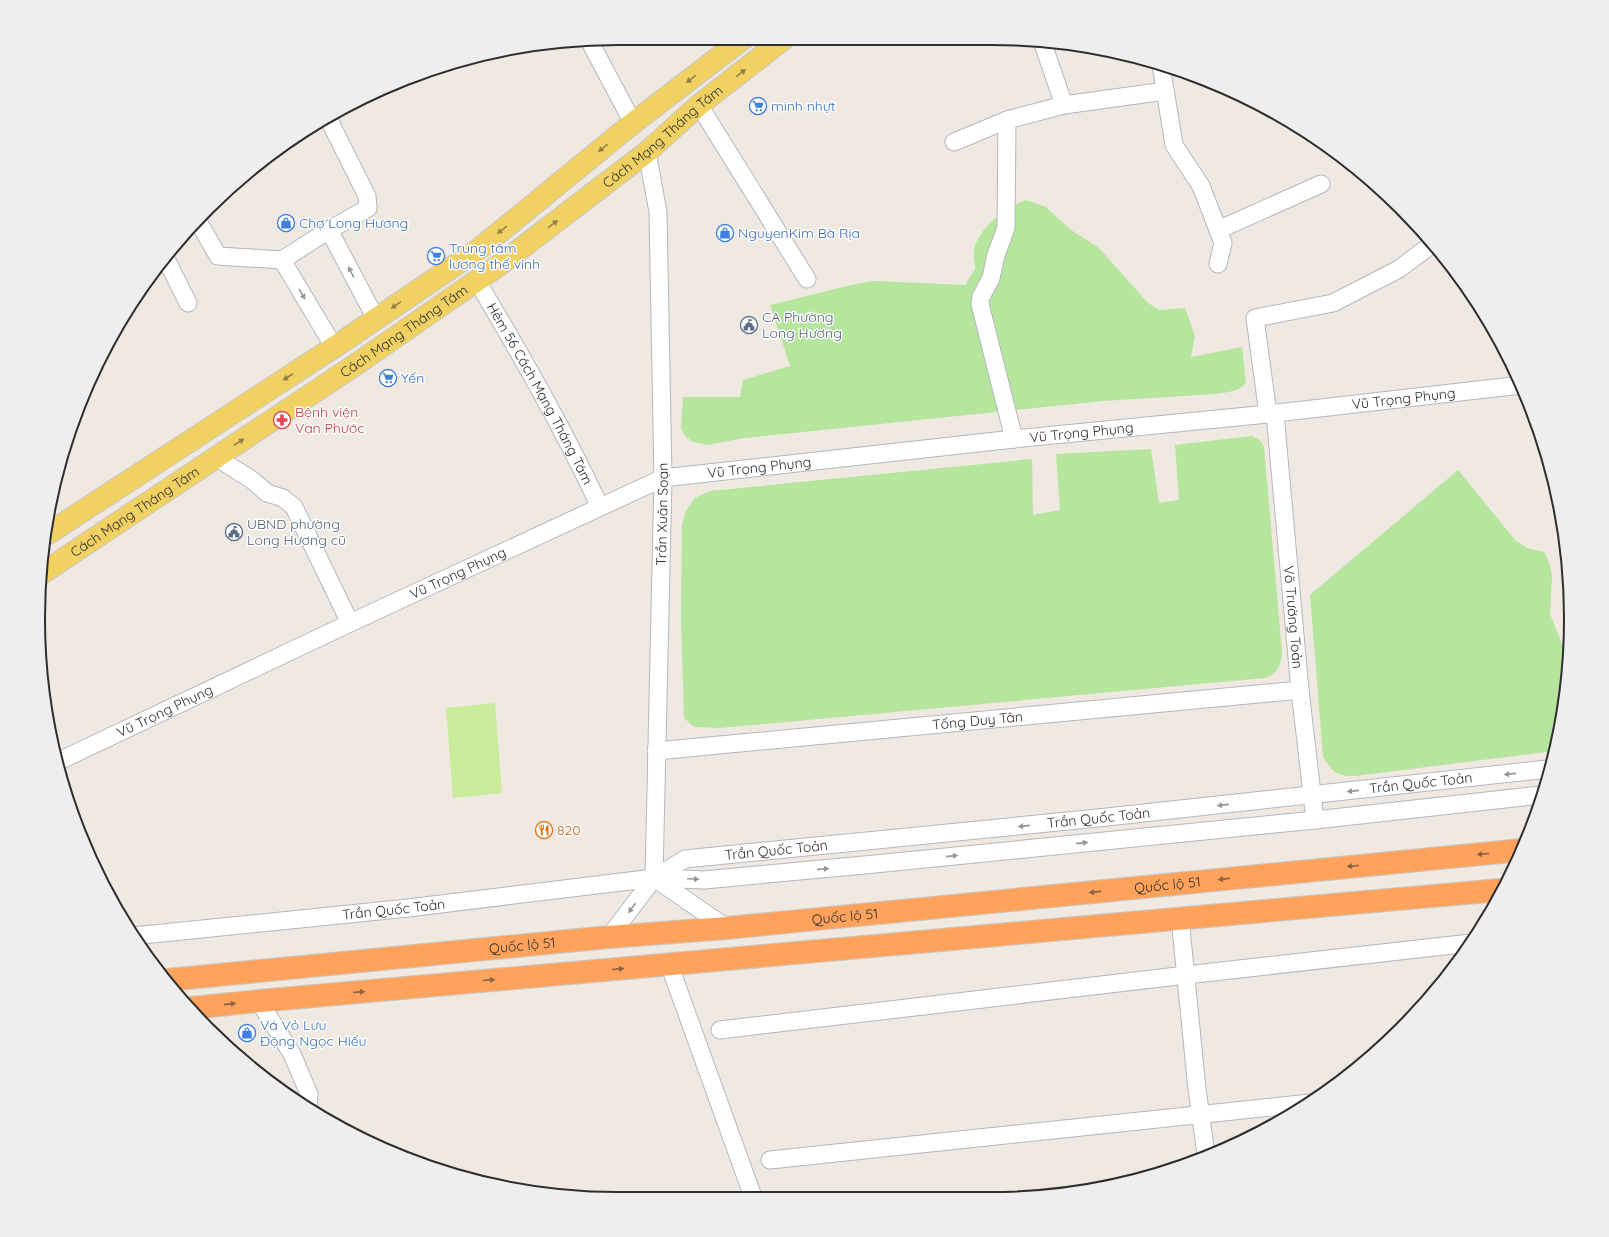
<svg xmlns="http://www.w3.org/2000/svg" width="1609" height="1237" viewBox="0 0 1609 1237" font-family="Quicksand,sans-serif">
	<style>
		.green { fill: #b6e59e }
		.pitch { fill: #c9ec9a }
		.lines { fill: none; stroke-linecap: round; stroke-linejoin: round }
		.minor-casing { stroke: #b4b7c1; stroke-width: 19 }
		.major-casing { stroke: #c9c9c9; stroke-width: 23 }
		.highway-casing { stroke: #c9c9c9; stroke-width: 24 }
		.minor { stroke: #fff; stroke-width: 17 }
		.major { stroke: #f2d163; stroke-width: 21 }
		.highway { stroke: #ffa35c; stroke-width: 22 }
		.oneway { fill: #908048 }
		.oneway2 { fill: #969696 }
		.oneway3 { fill: #8c6343 }
		.labels { text-anchor: middle; stroke-width: 3; stroke-linejoin: round; paint-order: stroke }
		.shop-label { font-size: 14px; fill: #366cbe; stroke: #fff; text-anchor: start }
		.street-label { font-size: 14px; fill: #2e2e2e; stroke: #fff }
		.service-label { font-size: 14px; fill: #4e5e75; stroke: #fff; text-anchor: start }
		.health-label { font-size: 14px; fill: #be3a42; stroke: #fff; text-anchor: start }
		.food-label { font-size: 14px; fill: #c56008; stroke: #fff; text-anchor: start }
		.rim { fill: none; stroke: #2e2e2e; stroke-width: 2 }
	</style>
	<rect width="100%" height="100%" fill="#efe9e1"/>
	<path class="green" d="M1026,200l20,7 25,23 28,18 49,55 12,7 25,-2 10,28 -4,21 51,-10 4,36c-8,9 -19,9 -30,11l-113,7 -359,37 -36,7 -15,-3 -8,-6 -4,-8 2,-31h57l3,-17 47,-14 -20,-61 81,-20 22,-4 92,4 10,-16c0,-6 -2,-13 -1,-19 5,-23 31,-42 52,-50z
		M1252,436l9,5 3,6 18,205c-1,14 -4,21 -17,26l-545,50 -26,-1 -10,-9 -3,-99 1,-95 4,-13 9,-13 15,-7 322,-32 1,56 27,-5 -4,-56 95,-5 8,54 20,-3 -4,-55z
		M1458,470l58,71 11,7 17,4 6,12 2,13 -2,37 14,35 3,12 -7,71 -6,19 -199,25c-18,0 -22,-3 -32,-19l-13,-162z"/>
	<path class="pitch" d="M495,703l7,90 -49,5 -7,-90z"/>
	<g class="lines">
		<g class="minor-casing">
			<g id="minor">
				<path d="M1042,41l22,64"/>
				<path d="M590,42l43,81"/>
				<path d="M1161,65l13,80 27,41 22,57 -5,21"/>
				<path d="M699,105l108,174"/>
				<path d="M1007,120l-1,108 -10,27 -5,23 -10,19 -1,7 34,135"/>
				<path d="M954,142l53,-22 57,-15 101,-14"/>
				<path d="M198,221l20,35 64,4 47,-30 39,-22 -1,-12 -40,-80"/>
				<path d="M329,230l47,89"/>
				<path d="M1218,230l103,-46"/>
				<path d="M282,260l52,87"/>
				<path d="M167,261l21,42"/>
				<path id="s1" d="M477,281c44,74 86,147 123,226"/>
				<path d="M1268,414l-13,-96 78,-15 66,-34 32,-24"/>
				<path id="s2" d="M1275,414l25,276 15,130"/>
				<path d="M216,457l36,23 15,13 16,5 11,9 56,116"/>
				<path id="s3" d="M656,751l644,-61"/>
				<path id="s4" d="M59,761l291,-138 313,-145 351,-39 254,-25 253,-29"/>
				<path id="s5" d="M654,878l31,-19 413,-41 450,-49"/>
				<path d="M654,878l73,50"/>
				<path d="M1180,918l17,171 9,65"/>
				<path id="s6" d="M133,936l275,-28 246,-30 50,2 171,-16 440,-44 226,-25"/>
				<path id="s7" d="M609,937l45,-59 9,-400 -5,-266 -11,-60"/>
				<path d="M669,964l83,230"/>
				<path d="M259,1001l33,53 17,40 -1,14"/>
				<path d="M720,1030l466,-55 285,-32"/>
				<path d="M770,1160l540,-57"/>
			</g>
		</g>
		<g class="major-casing">
			<g id="major">
				<path d="M49,533l293,-191 137,-93 154,-126 111,-85"/>
				<path id="s8" d="M44,572l314,-209 140,-97 149,-114 52,-47 86,-67"/>
			</g>
		</g>
		<g class="highway-casing">
			<g id="highway">
				<path id="s9" d="M167,980l442,-43 118,-9 795,-78"/>
				<path d="M191,1008l68,-7 1241,-111"/>
			</g>
		</g>
		<use href="#minor" class="minor"/>
		<use href="#major" class="major"/>
		<use href="#highway" class="highway"/>
	</g>
	<defs><path id="oneway-solid" d="M-6-.8H1V-3.2L6.5 0L1 3.2V.8H-6Z"/></defs>
	<g class="oneway">
		<use href="#oneway-solid" transform="translate(741 73) rotate(-38)"/>
		<use href="#oneway-solid" transform="translate(691 79) rotate(143)"/>
		<use href="#oneway-solid" transform="translate(603 148) rotate(141)"/>
		<use href="#oneway-solid" transform="translate(553 224) rotate(-37)"/>
		<use href="#oneway-solid" transform="translate(502 230) rotate(141)"/>
		<use href="#oneway-solid" transform="translate(396 305) rotate(146)"/>
		<use href="#oneway-solid" transform="translate(288 377) rotate(147)"/>
		<use href="#oneway-solid" transform="translate(239 442) rotate(-33)"/>
	</g>
	<g class="oneway2">
		<use href="#oneway-solid" transform="translate(351 272) rotate(-118)"/>
		<use href="#oneway-solid" transform="translate(302 294) rotate(60)"/>
		<use href="#oneway-solid" transform="translate(1510 774) rotate(174)"/>
		<use href="#oneway-solid" transform="translate(1353 791) rotate(174)"/>
		<use href="#oneway-solid" transform="translate(1223 805) rotate(174)"/>
		<use href="#oneway-solid" transform="translate(1024 826) rotate(174)"/>
		<use href="#oneway-solid" transform="translate(1082 843) rotate(-6)"/>
		<use href="#oneway-solid" transform="translate(952 856) rotate(-6)"/>
		<use href="#oneway-solid" transform="translate(823 869) rotate(-5)"/>
		<use href="#oneway-solid" transform="translate(693 879) rotate(2)"/>
		<use href="#oneway-solid" transform="translate(632 908) rotate(127)"/>
	</g>
	<g class="oneway3">
		<use href="#oneway-solid" transform="translate(1483 854) rotate(175)"/>
		<use href="#oneway-solid" transform="translate(1353 866) rotate(175)"/>
		<use href="#oneway-solid" transform="translate(1224 879) rotate(174)"/>
		<use href="#oneway-solid" transform="translate(1095 892) rotate(174)"/>
		<use href="#oneway-solid" transform="translate(618 969) rotate(-5)"/>
		<use href="#oneway-solid" transform="translate(489 980) rotate(-5)"/>
		<use href="#oneway-solid" transform="translate(359 992) rotate(-5)"/>
		<use href="#oneway-solid" transform="translate(230 1004) rotate(-6)"/>
	</g>
	<defs>
		<g id="supermarket-ring" transform="scale(0.9)"><circle r="9.5" fill="#fff" stroke="#3f7fe0" stroke-width="1.5"/><path d="M-6-5.5h2.5l.6 2H6L4.5 2H-2.5L-4.4-4H-6ZM-1.5 3.2a1.3 1.3 0 1 0 .1 0ZM3 3.2a1.3 1.3 0 1 0 .1 0Z" fill="#3f7fe0"/></g>
		<g id="shop-ring" transform="scale(0.9)"><circle r="9.5" fill="#fff" stroke="#3f7fe0" stroke-width="1.5"/><path d="M-5-2.5h2.3a2.7 3.5 0 0 1 5.4 0H5L5.5 6h-11ZM-1.5-2.5h3a1.5 2.3 0 0 0-3 0Z" fill="#3f7fe0"/></g>
		<g id="civic-ring" transform="scale(0.9)"><circle r="9.5" fill="#fff" stroke="#5c6f8a" stroke-width="1.5"/><path d="M-.6-6.5H3V-4.5H.6V-3L4-1V1h2V6H-6V1h2V-1L-.6-3ZM-1.2 2.5V6h2.4V2.5Z" fill="#5c6f8a"/></g>
		<g id="pharmacy-ring" transform="scale(0.9)"><circle r="9.5" fill="#fff" stroke="#e0444e" stroke-width="1.5"/><path d="M-2-6h4v4h4v4h-4v4h-4v-4h-4v-4h4Z" fill="#e0444e"/></g>
		<g id="restaurant-ring" transform="scale(0.9)"><circle r="9.5" fill="#fff" stroke="#e8710a" stroke-width="1.5"/><path d="M-5-6h1v4h1v-4h1v4h1v-4h1v5L-1.5 .5V6h-2V.5L-5-1ZM5-6V6H3V1.5H1.5Q1.5-4 5-6Z" fill="#e8710a"/></g>
	</defs>
	<g fill-rule="evenodd">
		<use href="#supermarket-ring" x="758" y="106"/>
		<use href="#shop-ring" x="286" y="223"/>
		<use href="#shop-ring" x="725" y="233"/>
		<use href="#supermarket-ring" x="436" y="256"/>
		<use href="#civic-ring" x="749" y="325"/>
		<use href="#supermarket-ring" x="388" y="378"/>
		<use href="#pharmacy-ring" x="282" y="420"/>
		<use href="#civic-ring" x="234" y="532"/>
		<use href="#restaurant-ring" x="544" y="830"/>
		<use href="#shop-ring" x="247" y="1033"/>
	</g>
	<g class="labels">
		<g class="shop-label">
			<text x="771" y="111">minh nhựt</text>
			<text x="299" y="228">Chợ Long Hương</text>
			<text x="738" y="238">NguyenKim Bà Rịa</text>
			<text x="449" y="253">Trung tâm<tspan x="449" dy="16">lương thế vinh</tspan></text>
			<text x="401" y="383">Yến</text>
			<text x="260" y="1030">Vá Vỏ Lưu<tspan x="260" dy="16">Động Ngọc Hiếu</tspan></text>
		</g>
		<g class="street-label">
			<text dy="5" stroke="none"><textPath href="#s8" startOffset="757">Cách Mạng Tháng Tám</textPath></text>
			<text dy="5" stroke="none"><textPath href="#s8" startOffset="433">Cách Mạng Tháng Tám</textPath></text>
			<text dy="5" stroke="none"><textPath href="#s1" startOffset="129">Hẻm 56 Cách Mạng Tháng Tám</textPath></text>
			<text dy="5" stroke="none"><textPath href="#s4" startOffset="1412">Vũ Trọng Phụng</textPath></text>
			<text dy="5" stroke="none"><textPath href="#s4" startOffset="1088">Vũ Trọng Phụng</textPath></text>
			<text dy="5" stroke="none"><textPath href="#s4" startOffset="764">Vũ Trọng Phụng</textPath></text>
			<text dy="5" stroke="none"><textPath href="#s8" startOffset="109">Cách Mạng Tháng Tám</textPath></text>
			<text dy="5" stroke="none"><textPath href="#s7" startOffset="438">Trần Xuân Soạn</textPath></text>
			<text dy="5" stroke="none"><textPath href="#s4" startOffset="441">Vũ Trọng Phụng</textPath></text>
			<text dy="5" stroke="none"><textPath href="#s2" startOffset="204">Võ Trường Toản</textPath></text>
			<text dy="5" stroke="none"><textPath href="#s4" startOffset="117">Vũ Trọng Phụng</textPath></text>
			<text dy="5" stroke="none"><textPath href="#s3" startOffset="323">Tống Duy Tân</textPath></text>
			<text dy="5" stroke="none"><textPath href="#s5" startOffset="776">Trần Quốc Toản</textPath></text>
			<text dy="5" stroke="none"><textPath href="#s5" startOffset="452">Trần Quốc Toản</textPath></text>
			<text dy="5" stroke="none"><textPath href="#s5" startOffset="128">Trần Quốc Toản</textPath></text>
			<text dy="5" stroke="none"><textPath href="#s9" startOffset="1005">Quốc lộ 51</textPath></text>
			<text dy="5" stroke="none"><textPath href="#s6" startOffset="262">Trần Quốc Toản</textPath></text>
			<text dy="5" stroke="none"><textPath href="#s9" startOffset="681">Quốc lộ 51</textPath></text>
			<text dy="5" stroke="none"><textPath href="#s9" startOffset="357">Quốc lộ 51</textPath></text>
		</g>
		<g class="service-label">
			<text x="762" y="322">CA Phường<tspan x="762" dy="16">Long Hương</tspan></text>
			<text x="247" y="529">UBND phường<tspan x="247" dy="16">Long Hương cũ</tspan></text>
		</g>
		<g class="health-label">
			<text x="295" y="417">Bệnh viện<tspan x="295" dy="16">Vạn Phước</tspan></text>
		</g>
		<g class="food-label">
			<text x="557" y="835">820</text>
		</g>
	</g>
	<path d="M0 0H1609V1237H0ZM618 45H991A573 573 0 0 1 1564 618V619A573 573 0 0 1 991 1192H618A573 573 0 0 1 45 619V618A573 573 0 0 1 618 45Z" fill="#eee" fill-rule="evenodd"/>
	<path class="rim" d="M618 45H991A573 573 0 0 1 1564 618V619A573 573 0 0 1 991 1192H618A573 573 0 0 1 45 619V618A573 573 0 0 1 618 45Z"/>
</svg>
